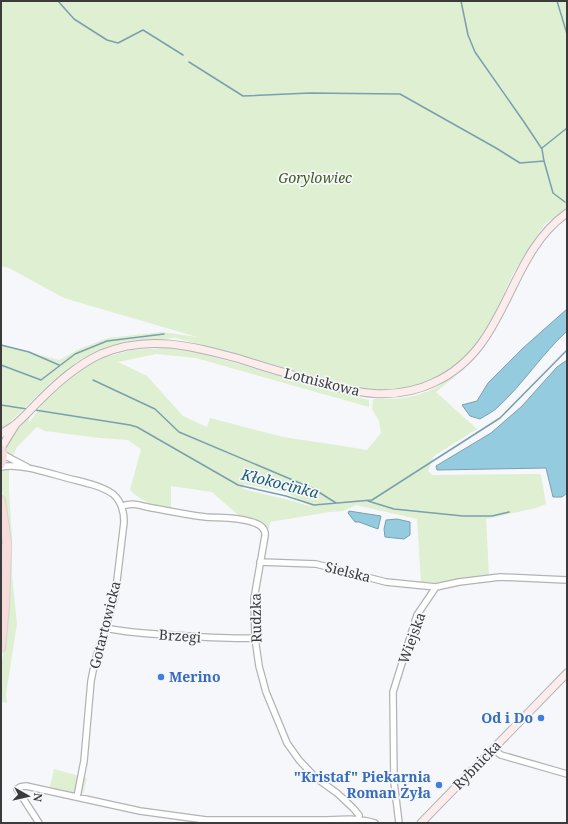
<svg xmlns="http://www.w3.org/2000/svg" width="568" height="824" viewBox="0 0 568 824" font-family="'Noto Serif',serif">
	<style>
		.green { fill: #dfefd1; fill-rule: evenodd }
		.water { fill: #95cbdf; stroke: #7aa0ae }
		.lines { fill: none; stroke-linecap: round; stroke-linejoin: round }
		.stream { stroke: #7aa0ae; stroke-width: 1.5 }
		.street-casing { stroke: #b2b3b6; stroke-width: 8 }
		.secondary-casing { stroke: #b2b3b6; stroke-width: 9 }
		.primary-casing { stroke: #d4d4d4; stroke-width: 10 }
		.street { stroke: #fff; stroke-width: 5.5 }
		.secondary { stroke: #fcedec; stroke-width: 7 }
		.primary { stroke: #f8dcd9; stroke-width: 8 }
		.shop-dot { fill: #3f7fe0; stroke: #f6f7fa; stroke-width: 1.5 }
		.labels { text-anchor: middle; stroke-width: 3.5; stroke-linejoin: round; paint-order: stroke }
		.park-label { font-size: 14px; font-style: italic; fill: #3e5a1e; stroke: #f6f7fa }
		.street-label { font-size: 14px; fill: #3b3b3c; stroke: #f6f7fa }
		.shop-label { font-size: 14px; font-weight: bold; fill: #366cbe; stroke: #f6f7fa; text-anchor: end }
		.water-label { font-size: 15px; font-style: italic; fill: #1a5d73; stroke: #f6f7fa }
	</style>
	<rect width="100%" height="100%" fill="#f6f7fa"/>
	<path class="green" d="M1,1h566v207l-22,16 -17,25 -16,27 -17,37 -18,30 -13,15 -16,13 -24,12 -15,5 -22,3 -28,-2 -128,-36 -55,-15 -49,3 -20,6 -29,14 -28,22 -39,38 -10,9v-85l58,15 22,-12 27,-10 54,-6 35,5 -133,-39 -55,-30 -8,-2z
		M166,348l33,5 170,47v7l-173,-49 -40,-4 -38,8 29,14 36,40 24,11 3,-9 73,19 60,9 24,4 14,-17 -2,-12 -7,-12 1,-10c16,0 32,0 47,-5 14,-4 25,-12 37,-19l-21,17 41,37 -43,27 -6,15 4,4 106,-1 3,1 5,29 -10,4 -50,11 3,57 -31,3 -15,4 -22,-1 -4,-63 -61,-14 -13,6 -14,1 -59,10 -1,7 -32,-15 -25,-22 -41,-6v23c-19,-4 -26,-5 -41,-19l11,-41 -13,-9 -28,-2 -55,-7 -8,-4 -20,20 -8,19v23l3,49v37l5,49 -11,70 1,9 -6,-1v-32l6,-46 1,-84 -7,-58v-12l6,-15 -1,-6 1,-7 12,-17 10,-10v8l17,-24 34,-29 22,-12 30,-8zM244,484l41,8 27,15 -15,-5 -54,-13z
		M54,769l33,9 -4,17 -33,-8z"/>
	<path class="water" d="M567,309v22c-25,23 -44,53 -69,76 -5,5 -12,8 -18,12l-10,-3 -8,-11 15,-4 11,-18 35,-35z
		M567,360v133l-5,4h-9l-7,-29 -109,2 -1,-4 55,-33 31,-27 35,-39z
		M349,511l32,5 -3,13 -19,-7h-4l-7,-9z
		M397,519l13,3v13l-6,4 -19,-2 -1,-8 2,-9z"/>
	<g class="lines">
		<path class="stream" d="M58,1l16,18 33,21 11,3 25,-13 40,25
			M461,1l7,34 7,17 49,70 18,27 2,12 9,32 12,9
			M557,1l10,33
			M189,62l54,34 67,-3 90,1 96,54 24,15 24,-2
			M542,148l25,-20
			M1,345l28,7 30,13
			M1,365l40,15 34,-26 32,-13 57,-7
			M93,380l62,29 24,23 135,57 22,14
			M1,405l26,4
			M35,410l95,15 7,2 101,58 48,11 28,9 58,-5 128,-82 67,-68
			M368,501l26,8 69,7h29l17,-4"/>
		<g class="street-casing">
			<path id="street" d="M2,453l6,4 19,10
				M1,467c19,-4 47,6 66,11 15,4 33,7 46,16 8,7 11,18 11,28l-9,75 -20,64 -4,20 -7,80 -7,36
				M122,506c12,-4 18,0 30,2 18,3 36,7 54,9 15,1 32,0 46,5 7,2 14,6 13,14l-11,63 1,39 4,28 7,26 21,51 12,17 17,18 21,15 16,15 6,7v5
				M260,562l56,2 70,18 50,5
				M106,628c22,5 44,6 67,7 27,2 55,4 82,3
				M493,749l8,6 66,19
				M39,823l-22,-34 3,-2 6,-1 114,25 66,9h121c16,-1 33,-2 48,3
				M399,823l-5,-41 -1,-90 24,-77 19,-28 23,-5 41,-5 67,3"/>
		</g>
		<g class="secondary-casing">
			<path id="secondary" d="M1,434c5,-4 12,-7 17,-12 8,-7 15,-15 22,-22 18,-18 37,-35 61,-46 47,-20 91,-8 139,5 24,8 49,15 73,22 42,12 81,21 122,1 75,-35 70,-125 132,-169
				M1,448l15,-24
				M421,823l146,-150"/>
		</g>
		<g class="primary-casing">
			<path id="primary" d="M1,449l2,7 -2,8
				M1,500l6,42v11l-1,20 -1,33 -4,42
				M1,548l3,14"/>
		</g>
		<use href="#street" class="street"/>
		<use href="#secondary" class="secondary"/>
		<use href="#primary" class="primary"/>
	</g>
	<g class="shop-dot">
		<circle cx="161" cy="677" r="4"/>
		<circle cx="541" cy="718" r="4"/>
		<circle cx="439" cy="785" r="4"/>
	</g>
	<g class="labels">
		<g class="park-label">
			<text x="315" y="183">Gorylowiec</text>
		</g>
		<g class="street-label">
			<text transform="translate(322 382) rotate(14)" y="5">Lotniskowa</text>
			<text transform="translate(348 572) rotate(14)" y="5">Sielska</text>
			<text transform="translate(256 618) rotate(-91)" y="5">Rudzka</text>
			<text transform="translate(105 625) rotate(-76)" y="5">Gotartowicka</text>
			<text transform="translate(180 636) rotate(4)" y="5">Brzegi</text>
			<text transform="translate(412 638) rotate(-70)" y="5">Wiejska</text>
			<text transform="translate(477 765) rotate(-46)" y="5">Rybnicka</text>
		</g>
		<g class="shop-label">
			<text x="169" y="682" text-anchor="start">Merino</text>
			<text x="533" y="723">Od i Do</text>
			<text x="431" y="782">"Kristaf" Piekarnia<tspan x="431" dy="16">Roman Żyła</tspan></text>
		</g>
		<g class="water-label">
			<text transform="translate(280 484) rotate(14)" y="5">Kłokocinka</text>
		</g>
	</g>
	<rect width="568" height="824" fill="none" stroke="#3b3b3c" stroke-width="4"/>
	<g transform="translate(28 796) rotate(98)" stroke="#f6f7fa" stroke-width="3" paint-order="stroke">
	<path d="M0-3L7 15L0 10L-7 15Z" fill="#3b3b3c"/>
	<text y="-6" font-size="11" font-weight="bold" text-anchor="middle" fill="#3b3b3c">N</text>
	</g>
</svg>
